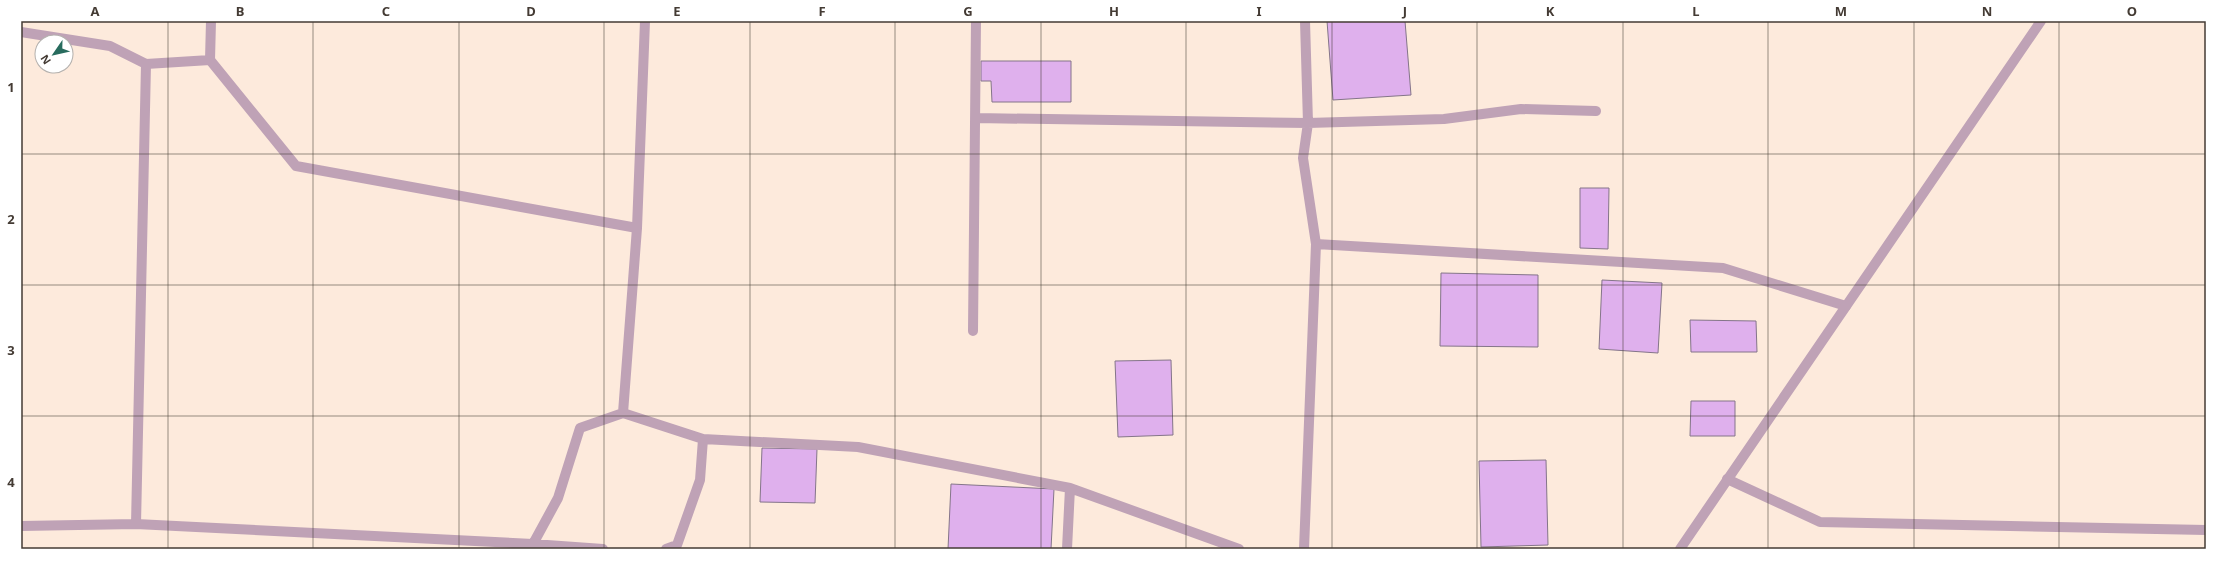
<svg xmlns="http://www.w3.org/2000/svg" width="2227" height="570" viewBox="0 0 2227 570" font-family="'Noto Sans',sans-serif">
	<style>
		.building { fill: #dfb0ed; stroke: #847589 }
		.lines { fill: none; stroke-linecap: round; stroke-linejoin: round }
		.minor { stroke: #bfa2b6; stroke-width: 10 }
		.tertiary { stroke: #bfa2b6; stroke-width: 10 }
		.grid { fill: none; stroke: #443b34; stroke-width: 1; stroke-opacity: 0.55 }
		.neatline { fill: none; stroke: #443b34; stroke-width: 1.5 }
		.grid-label { font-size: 13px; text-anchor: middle; font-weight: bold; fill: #443b34 }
	</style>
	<rect width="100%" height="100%" fill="#fdeadc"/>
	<path class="building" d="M1327,21h78l6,74 -78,5z
		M981,61h90v41h-79l-1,-21h-10z
		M1580,188h29l-1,61 -28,-1z
		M1441,273l97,2v72l-98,-1z
		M1602,280l60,3 -4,70 -59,-4z
		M1690,320l66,1 1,31h-66z
		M1171,360l2,75 -55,2 -3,-76z
		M1691,401h44v35h-45z
		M762,448l55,1 -2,54 -55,-1z
		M1546,460l2,85 -67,2 -2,-86z
		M951,484l103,5 -3,60h-103z"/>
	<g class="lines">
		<path class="minor" d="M211,21l-1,39 86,106 341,62
			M21,32l89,14 36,18 64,-4
			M976,118l332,5 136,-4 77,-10 75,2
			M1316,244l407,24 123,38
			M973,331l3,-310
			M623,413l14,-185 8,-207
			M1727,479l93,43 386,8
			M136,524l10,-460
			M21,526l115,-2 397,20 70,5
			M532,549l1,-5 25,-46 22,-70 43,-15 80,26 155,8 212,41 169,61
			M666,549l11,-4 23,-65 3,-41
			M1067,549l3,-61
			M1304,549l12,-305 -13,-86 5,-35 -3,-102"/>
		<path class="tertiary" d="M1680,549l361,-528"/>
	</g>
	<path class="grid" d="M168,21v528M313,21v528M459,21v528M604,21v528M750,21v528M895,21v528M1041,21v528M1186,21v528M1332,21v528M1477,21v528M1623,21v528M1768,21v528M1914,21v528M2059,21v528M21,154h2185M21,285h2185M21,416h2185"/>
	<rect width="2227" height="570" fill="none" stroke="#ffffff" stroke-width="44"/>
	<g transform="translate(54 54) rotate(236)"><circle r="19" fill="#ffffff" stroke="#b4b1ae"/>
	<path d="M0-3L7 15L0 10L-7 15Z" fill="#286c5e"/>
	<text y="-6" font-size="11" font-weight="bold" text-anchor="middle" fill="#443b34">N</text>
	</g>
	<rect x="22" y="22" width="2183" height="526" class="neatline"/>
	<g class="grid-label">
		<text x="95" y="16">A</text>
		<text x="240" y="16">B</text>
		<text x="386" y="16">C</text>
		<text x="531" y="16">D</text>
		<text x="677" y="16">E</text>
		<text x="822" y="16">F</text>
		<text x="968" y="16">G</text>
		<text x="1114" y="16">H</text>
		<text x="1259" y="16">I</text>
		<text x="1405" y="16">J</text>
		<text x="1550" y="16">K</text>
		<text x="1696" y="16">L</text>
		<text x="1841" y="16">M</text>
		<text x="1987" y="16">N</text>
		<text x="2132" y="16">O</text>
		<text x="11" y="92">1</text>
		<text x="11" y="224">2</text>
		<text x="11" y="355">3</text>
		<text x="11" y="487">4</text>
	</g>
</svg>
